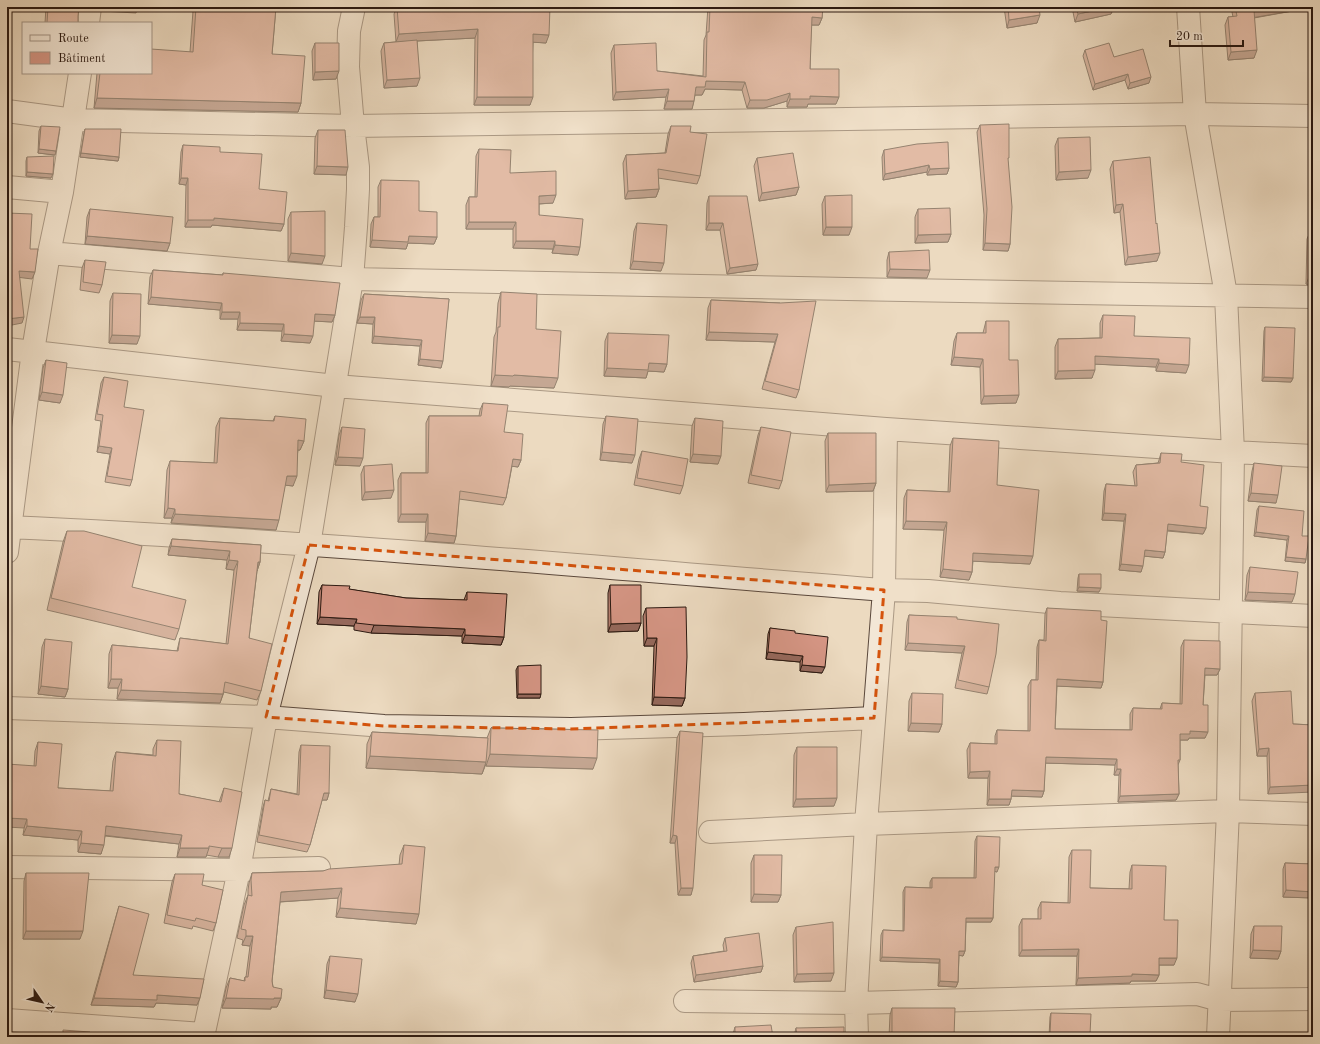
<svg xmlns="http://www.w3.org/2000/svg" width="1320" height="1044" viewBox="0 0 1320 1044" font-family="'Old Standard TT',serif">
	<style>
		.lines { fill: none; stroke-linecap: round; stroke-linejoin: round }
		.street-casing { stroke: #5b493d; stroke-width: 24 }
		.street { stroke: #f3e7d6; stroke-width: 22 }
		.wall { fill: #b88172; stroke: #2b1911 }
		.shaded-wall { fill: #96695d; stroke: #2b1911 }
		.building { fill: #d69685; stroke: #2b1911 }
		.marked { fill: none; stroke: #d5530c; stroke-width: 3; stroke-dasharray: 8 5; stroke-linejoin: round }
	</style>
	<rect width="100%" height="100%" fill="#ecdac0"/>
	<filter id="stains"><feTurbulence type="fractalNoise" baseFrequency=".005" numOctaves="4"/><feColorMatrix values="0 0 0 0 .2 0 0 0 0 .09 0 0 0 0 .02 0 0 0 .5 -.17"/></filter>
	<radialGradient id="worn" r=".72"><stop offset=".6" stop-color="#630" stop-opacity="0"/><stop offset="1" stop-color="#630" stop-opacity=".3"/></radialGradient>
	<g class="lines">
		<g class="street-casing">
			<path id="street" d="M1188,7l7,107 31,181 7,157 -5,359 -10,226
				M88,23l2,-16
				M7,111l67,9 279,6 842,-12 118,2
				M7,187l55,5
				M49,253l303,26 495,10 466,8
				M7,349l328,37 551,43 347,23 80,4
				M7,527c293,13 585,40 877,63l44,1 132,12 253,13
				M7,552l26,-201 16,-98 13,-61 18,-119
				M7,708l259,9 118,9 187,3 173,-5 130,-6
				M710,832l156,-8 362,-13 85,3
				M7,867l232,3 80,-2
				M685,1001l171,2 341,-9 22,6 94,-1
				M7,1020l196,14
				M203,1037l36,-167 27,-153 43,-172 43,-266 4,-52 2,-38v-22l-5,-41 -5,-59 1,-36 5,-24
				M857,1037l-1,-34 10,-179 18,-234 2,-161"/>
		</g>
		<use href="#street" class="street"/>
	</g>
	<path class="wall" d="M46,7h33l-1,9v7h-33z
		M195,7h81l-4,47 29,49 -3,9 -204,-4 3,-35h54l39,-21 3,-41z
		M397,7h153l-4,36 -13,-1 -3,63h-56l1,-67 -58,3v45l-33,2 -3,-37 3,-8 12,-1 -2,-28z
		M708,7h115l-1,11 -3,7h-8l-1,44 26,35h-28l-1,3h-20v-6l-23,7h-17l-5,-18 -37,-1 -3,6h-7l-3,14h-28l2,-12 -53,3 -2,-47 3,-8 43,26 46,5 1,-36 2,-5z
		M1004,7h35l-2,16 -30,5z
		M1072,7h42l-3,7 -36,8z
		M1231,7h68l-1,3 -44,8v40l-26,2 -3,-35 3,-8h5z
		M315,43l21,36 -23,1 -1,-29z
		M1085,50l29,7 35,26 -21,6 -3,-9 -32,10 -10,-34z
		M980,125l28,37 2,82 -2,7 -25,-1 1,-35 -7,-83z
		M41,126l14,29 -17,-2 1,-22z
		M671,126l19,6 10,44 -3,8 -39,-6 1,11 -3,8 -31,2 -2,-36 3,-8 39,-2 3,-19z
		M85,129l34,28 -1,4 -38,-4 4,-24z
		M318,130l28,45 -32,-1 1,-36z
		M1058,138l30,40 -32,2 -1,-34z
		M183,145l37,7 39,37 25,35 -3,7 -69,-6 -1,2h-26l1,-42 -7,-1 2,-32z
		M479,149l31,24 43,30 -14,1v11l39,40 -26,-2 1,-4 -40,-1v-19h-47v-24l3,-8h6l1,-41z
		M884,150l65,18 -2,6 -20,1v-3l-44,8 -1,-23z
		M27,157l24,21 -25,-2v-15z
		M757,158l42,29 -3,8 -37,6 -5,-35z
		M1113,161l44,100 -32,4 -5,-53 -6,1 -4,-44z
		M381,180l38,31 18,26 -3,7 -26,-1 -2,6 -36,-2 1,-23 3,-7h4v-30z
		M709,196l47,74 -29,4 -7,-44h-14l1,-27z
		M825,196l24,39h-26l-1,-31z
		M90,209l80,34 -3,8 -82,-7 2,-27z
		M918,209l33,25 -3,8 -33,1v-26z
		M291,212l31,52 -34,-3v-42z
		M637,223l24,48 -31,-2 4,-38z
		M1310,232l3,53 -7,-1 1,-45z
		M889,252l38,26 -40,-1v-17z
		M85,260l17,25 -3,8 -19,-3 2,-22z
		M153,270l70,5v-2l112,42 -3,7 -18,-1 -4,22 -29,-2 1,-10 -45,-1 1,-11h-18v-9l-72,-6 2,-27z
		M501,292l35,37 18,59 -44,-2 -1,1 -18,-1 3,-49 2,-5 2,-29z
		M113,293l24,51 -28,-1 1,-42z
		M364,294l85,5 -8,69 -23,-3 2,-19 -48,-3 1,-19 -16,-1 4,-23z
		M711,300l69,3 19,87 -3,8 -34,-9 13,-47 -69,-2 2,-32z
		M1103,315l31,21 52,37 -30,-2v-4l-61,-3 -3,14 -37,1v-32l3,-8 42,-1v-15z
		M986,321l23,39 7,43 -35,1 -1,-37 -29,-2 3,-24 3,-8h26z
		M1265,327l28,51 -2,4 -29,-1 2,-50z
		M608,333l59,31 -3,8 -16,-1 -2,7 -42,-2 1,-35z
		M46,360l14,43 -21,-3 4,-32z
		M104,377l20,30 8,73 -2,6 -25,-4 5,-28 -13,-2 4,-31 -6,-1 6,-37z
		M483,403l21,29 17,28 -3,7 -6,-1 -6,32 -3,7 -44,-6 -3,37 -2,7 -29,-2 1,-19h-28v-42l3,-7h25v-50l3,-7h50l1,-6z
		M275,416l29,25 -4,9h-2l-5,36 -8,-1 -9,45 -105,-7 1,-5h-8l3,-48 3,-9 44,2 2,-36 4,-9 53,3z
		M606,416l26,47 -32,-3 3,-36z
		M695,418l23,46 -28,-2 2,-36z
		M342,427l18,39 -25,-1 4,-30z
		M761,427l21,54 -3,8 -31,-6 10,-48z
		M828,433l48,50 -3,8 -47,1 -1,-51z
		M953,438l44,47 33,79 -57,-3 -1,11 -3,8 -29,-3 4,-47 -41,-1 1,-31 3,-8 41,2 2,-46z
		M642,451l41,35 -3,8 -46,-9 5,-26z
		M1161,453l20,9 19,44 6,22 -3,6 -36,-3 -2,21 -2,6 -19,-2 -3,16 -22,-2 5,-49 -22,-1 2,-29 2,-7 29,2 -2,-14 3,-7 22,-2 1,-3z
		M1254,463l22,40 -28,-2 4,-30z
		M364,466l27,32 -29,2 -1,-26z
		M1259,506l43,30 4,23 -1,4 -20,-2 2,-21 -33,-4 3,-26z
		M67,531l112,98 -4,11 -128,-30 16,-68z
		M172,539l89,6 -1,17 -3,9 -8,67 12,53 -4,9 -33,-8 -4,11 -103,-4 1,-11h-10l1,-34 3,-9 65,6 3,-13 46,6 8,-74 -8,-1 1,-9 -59,-5 1,-7z
		M1250,567l42,35 -47,-2 2,-25z
		M1079,574l20,18 -22,-1 1,-13z
		M322,585l84,13 58,2 3,-8 37,45 -3,8 -39,-2v-7l-91,-3 -17,-3v-4l-37,-2 2,-32z
		M610,585l31,38 -3,8 -30,1v-39z
		M646,608l39,90 -3,8 -30,-1 2,-59h-10l-1,-30z
		M1047,608l54,12 2,62 -2,6 -44,-2 -2,43 75,1v-16l3,-6 27,1 2,-6 18,1 1,-57 3,-7 36,29 -3,6h-12l-2,30 2,33h-16l-1,2h-8v20l-2,5 1,29 -3,6 -58,2 1,-27h-5l1,-10 -70,-2 -1,28 -2,6 -31,-1v3l-2,6h-22l1,-27h-20l-1,-28 3,-7 25,1v-8l2,-6 31,1v-45l3,-6h5l1,-33 2,-7h5l1,-26z
		M909,615l48,4 32,68 -2,7 -32,-6 7,-35 -57,-3 2,-28z
		M770,628l25,5 27,40 -22,-2v-9l-34,-3 2,-25z
		M45,639l23,50 -3,8 -27,-3 4,-47z
		M518,666l22,32h-23l-1,-28z
		M912,693l30,31 -3,8 -31,-1 1,-30z
		M1255,693l38,31 20,1 -45,69 -1,-38h-10l-5,-55z
		M491,728l102,41 -107,-3v-2l-4,10 -116,-6 1,-24 5,-12 115,6z
		M680,731l11,164h-13l-3,-52h-5l7,-105z
		M157,740l22,54 40,8 5,-14 5,69h-11l-12,-2v2h-29l2,-13 -74,-8 -4,18 -23,-2v-12l-55,-5 11,-69 1,-15 3,-9 20,46 52,3 3,-30 3,-9 37,3v-6z
		M301,745l28,48 -2,7h-5l-12,45 -3,7 -50,-10 6,-35 2,-7 3,1 3,-12 26,5 2,-42z
		M797,747l37,59 -41,1 1,-52z
		M977,836l20,36 -3,-1 -1,47 -2,4h-25l-1,29 -2,5 -4,-1 -1,27 -2,5 -18,-1 1,-23 -59,-2 1,-26 2,-5 20,1v-39l2,-5 25,1v-6l2,-4h42l1,-37z
		M404,845l12,79 -80,-7 2,-19 -58,4 -8,79 1,6 8,11 -4,9h-6v2l-49,-1 4,-20 4,-10 14,3 1,-4h1l4,-31 -8,-1 1,-5 -6,-2 7,-33 4,-10v-5l1,-7 3,-10 71,-2 76,-6 1,-10z
		M1072,850l18,38 39,1 1,-17 2,-7 32,55 10,45h-15v10l-3,6h-25l-1,2 -54,2 1,-29h-58v-30l3,-7h16v-10l3,-7 27,1 1,-46z
		M754,855l27,40 -3,7h-27v-39z
		M1285,863l28,1v34l-30,-1v-28z
		M26,873l54,66h-57l1,-58z
		M175,874l27,11 14,38 -3,8 -20,-5 -1,3 -28,-6 8,-41z
		M119,906l14,69 64,30 -41,-2 -2,4 -63,-2 26,-92z
		M1254,926l27,25 -3,8 -28,-1 1,-24z
		M796,927l35,54 -37,1 -1,-47z
		M725,938l38,28 -2,6 -67,10 -3,-19 2,-7 31,-5 -1,-6z
		M330,956l25,46 -31,-4 3,-34z
		M892,1008l62,29h-65l1,-22z
		M1051,1013l39,21 -1,3h-40l1,-20z
		M735,1027l38,10h-40v-3z
		M796,1028l48,9h-49v-5z"/>
	<path class="shaded-wall" d="M103,7h35l-2,6 -34,-2z
		M1111,7h3l-3,7 -36,8 3,-8z
		M1272,7h27l-1,3 -47,8 3,-8z
		M1040,15l-3,8 -30,5 2,-8z
		M812,17l10,1 -3,7h-10z
		M478,29l-3,9 -79,4 3,-8z
		M533,34l16,1 -3,8 -16,-1z
		M1257,50l-3,8 -26,2 3,-8z
		M339,71l-3,8 -23,1 2,-8z
		M1128,74l-3,6 -32,10 2,-6z
		M1151,77l-2,6 -21,6 2,-6z
		M420,78l-3,8 -33,2 3,-8z
		M706,81l39,1 -3,8 -37,-1 -3,6h-9l3,-8z
		M669,89l-3,8 -53,3 3,-8z
		M790,93l-3,8 -23,7h-17l3,-8z
		M810,96l29,1 -3,7h-28l-1,3h-20l3,-8z
		M477,97h56l-3,8h-56z
		M97,98l204,5 -3,9 -204,-4z
		M667,101h27l-2,8h-28z
		M39,149l17,2 -1,4 -17,-2z
		M81,153l38,4 -1,4 -38,-4z
		M929,165l-2,7 -44,8 2,-6z
		M317,166l31,1 -2,8 -32,-1z
		M949,168l-2,6 -20,1 3,-6z
		M1091,170l-3,8 -32,2 3,-8z
		M27,172l26,2 -2,4 -25,-2z
		M181,178h7l-2,7 -7,-1z
		M799,187l-3,8 -37,6 3,-8z
		M659,189l-3,8 -31,2 3,-8z
		M556,195l-3,8 -17,1 3,-8z
		M1123,204l-3,8 -6,1 2,-8z
		M214,218l70,6 -3,7 -69,-6 -1,2h-26l3,-7z
		M469,222h47l-3,7h-47z
		M709,223h14l-3,7h-14z
		M826,227h26l-3,8h-26z
		M951,234l-3,8 -33,1 3,-8z
		M87,236l83,7 -3,8 -82,-7z
		M409,236l28,1 -3,7 -26,-1 -2,6 -36,-2 2,-7z
		M516,241h39l-2,8 -40,-1z
		M985,243l25,1 -2,7 -25,-1z
		M555,245l25,2 -2,8 -26,-2z
		M291,253l34,3 -3,8 -34,-3z
		M1160,253l-3,8 -32,4 3,-8z
		M633,261l31,2 -3,8 -31,-2z
		M758,264l-2,6 -29,4 3,-6z
		M890,269l40,1 -3,8 -40,-1z
		M19,271l16,1 -3,7 -16,-2z
		M1309,277l4,1v7l-7,-1z
		M151,297l71,6 -2,7 -72,-6z
		M222,312h18l-2,7h-18z
		M315,314l20,1 -3,7 -20,-1z
		M24,317l-2,6 -15,3v-7z
		M360,317h15l-2,7 -16,-1z
		M240,323l44,1 -2,7 -45,-1z
		M709,332l69,2 -3,8 -69,-2z
		M284,334l29,2 -3,7 -29,-2z
		M112,335l28,1 -3,8 -28,-1z
		M374,336l48,4 -2,6 -48,-3z
		M1095,356l64,3 -3,8 -64,-3z
		M954,357l29,2 -3,8 -29,-2z
		M420,359l23,2 -2,7 -23,-3z
		M649,363l18,1 -3,8 -16,-1 -2,7 -42,-2 3,-8z
		M1159,363l30,2 -3,8 -30,-2z
		M1095,370l-3,8 -37,1 3,-8z
		M495,375h19l44,3 -4,10 -44,-2 -1,1 -18,-1z
		M1264,377l29,1 -2,4 -29,-1z
		M42,392l21,3 -3,8 -21,-3z
		M1019,395l-3,8 -35,1 3,-8z
		M298,440l6,1 -4,9h-5z
		M99,446l13,2 -2,6 -13,-2z
		M602,452l33,3 -3,8 -32,-3z
		M693,454l28,2 -3,8 -28,-2z
		M338,457l25,1 -3,8 -25,-1z
		M513,459l8,1 -3,7 -8,-1z
		M287,476h10l-4,10 -9,-1z
		M876,483l-3,8 -47,1 3,-7z
		M394,490l-3,8 -29,2 3,-8z
		M1251,493l27,2 -2,8 -28,-2z
		M168,508l7,1 -3,9h-8z
		M1104,513l22,1 -2,7 -22,-1z
		M175,514l104,6 -3,10 -105,-7z
		M401,514h27l-2,8h-28z
		M906,521l41,1 -3,8 -41,-1z
		M1168,524l38,4 -3,6 -37,-4z
		M1256,532l33,4 -2,4 -33,-4z
		M428,533l28,3 -2,7 -29,-2z
		M171,546l59,5 -3,9 -59,-5z
		M1145,550l20,2 -2,6 -20,-2z
		M973,553l60,3 -3,8 -60,-3z
		M1286,557l20,2 -1,4 -20,-2z
		M229,560l9,1 -4,9 -8,-1z
		M258,562h2l-3,9z
		M1121,564l22,2 -2,6 -22,-2z
		M943,569l29,3 -3,8 -29,-3z
		M1079,587l22,1 -2,4 -22,-1z
		M1248,592l47,2 -3,8 -47,-2z
		M320,617l37,2 -3,7 -37,-2z
		M641,623l-3,8 -30,1 3,-8z
		M374,625l91,4 -3,7 -91,-3z
		M465,635l39,2 -3,8 -39,-2z
		M647,638h10l-3,8h-10z
		M908,643l57,3 -3,7 -57,-3z
		M768,652l35,4 -3,6 -34,-3z
		M802,665l23,2 -3,6 -22,-2z
		M1205,668l15,1 -3,6h-14z
		M111,679h11l-4,9h-10z
		M1057,679l46,3 -2,6 -46,-2z
		M41,686l27,3 -3,8 -27,-3z
		M121,690l102,4 -3,9 -103,-4z
		M518,694h23l-1,4h-23z
		M654,697l31,1 -3,8 -30,-1z
		M911,723l31,1 -3,8 -31,-1z
		M1190,731l18,1 -3,6h-16l-1,2h-10l2,-6z
		M1269,748l-2,8h-10l2,-7z
		M490,754l107,4 -4,11 -107,-3z
		M370,756l116,6 -4,12 -116,-6z
		M1046,757l71,2 -2,6 -72,-2z
		M1117,769h4l-2,6h-5z
		M990,771l-2,7h-20l2,-6z
		M1313,785v7l-45,2 2,-7z
		M1012,790l32,1 -2,6 -33,-1z
		M324,793h5l-2,7h-6z
		M1179,794l-3,6 -58,2 2,-6z
		M837,798l-3,8 -41,1 3,-8z
		M989,799h22l-2,6h-22z
		M7,818l20,1 -3,9 -17,-1z
		M27,826l55,5 -4,9 -55,-5z
		M106,826l76,9 -3,9 -77,-9z
		M673,835l4,1 -2,7h-5z
		M81,843l23,2 -3,9 -23,-2z
		M180,848h29l-3,9h-29z
		M222,848h10l-3,9h-11z
		M995,867h4l-2,5 -4,-1z
		M342,888l-4,10 -61,4 4,-10z
		M681,888h12l-2,7h-13z
		M1286,890l27,2v6l-30,-1z
		M754,894l27,1 -3,7h-27z
		M340,908l79,6 -3,10 -80,-7z
		M966,918h27l-2,4h-27z
		M26,931h57l-3,8h-57z
		M246,936h7l-3,10 -8,-1z
		M1079,949l-2,7h-58l3,-6z
		M1253,950l28,1 -3,8 -28,-1z
		M959,951h6l-2,5 -6,-1z
		M882,957l58,2 -1,4 -59,-2z
		M1159,958h18l-3,7h-17z
		M763,966l-2,6 -67,10 2,-7z
		M834,973l-3,8 -37,1 3,-8z
		M1132,974l27,1 -3,6h-25l-1,2 -54,2 2,-7z
		M940,981l18,1 -2,5 -18,-1z
		M326,990l32,4 -3,8 -31,-4z
		M157,995l43,3 -3,7 -41,-2 -2,4 -63,-2 3,-7z
		M226,998h55l-4,9h-6v2l-49,-1z
		M1050,1034h40l-1,3h-40z"/>
	<path class="building" d="M7,7h5l-4,70h-1z
		M48,7h31l-1,9v7h-31z
		M196,7h80l-4,47 33,2 -4,47 -204,-5 3,-25h51v-24l42,3z
		M397,7h153l-1,28 -16,-1v63h-56l1,-68 -79,5z
		M710,7h113l-1,11 -10,-1 -2,52h29v28l-29,-1v3h-20v-6l-23,7h-17l-5,-18 -39,-1 -1,6h-9l-2,14h-27l2,-12 -53,3 -2,-47 42,-2 1,28 49,6 1,-45h2z
		M1008,7h31l1,8 -31,5z
		M1076,7h35l-33,7z
		M1235,7h37l-18,3 3,40 -26,2 -3,-35 9,-1z
		M417,40l3,38 -33,2 -3,-37z
		M315,43h24v28l-24,1z
		M1109,43l5,14 29,-8 8,28 -21,6 -2,-9 -33,10 -10,-34z
		M1009,124v34h-1l4,49 -2,37 -25,-1 2,-34 -7,-84z
		M41,126l19,1 -4,24 -17,-2z
		M671,126h20l-1,6 17,2 -7,42 -42,-7 1,20 -31,2 -2,-36 40,-2z
		M85,129h36l-2,28 -38,-4z
		M318,130h27l3,37 -31,-1z
		M1090,137l1,33 -32,2 -1,-34z
		M948,142l1,26 -19,1 -1,-4 -44,9 -1,-24 33,-6z
		M183,145l37,2v5l42,2 -3,35 28,3 -3,32 -70,-6v2h-26v-42h-7z
		M479,149l32,1 -1,23 46,-2v24l-17,1v19l44,4 -3,28 -25,-2v-4h-39v-19h-47v-25h8z
		M793,153l6,34 -37,6 -5,-35z
		M54,156l-1,18 -26,-2v-15z
		M1150,157l6,67 1,-1 3,30 -32,4 -5,-53 -7,1 -3,-44z
		M381,180l38,1v30l18,1v25l-28,-1 -1,6 -36,-2 2,-23h6z
		M852,195v32h-26l-1,-31z
		M709,196h38l11,68 -28,4 -7,-45h-14z
		M950,208l1,26 -33,1v-26z
		M90,209l83,8 -3,26 -83,-7z
		M325,211v45l-34,-3v-41z
		M7,213l25,1 -2,35h8l-3,23 -16,-1 5,46 -17,2z
		M637,223l30,2 -3,38 -31,-2z
		M1310,232h3v46l-4,-1z
		M929,250l1,20 -40,-1 -1,-17z
		M85,260l21,2 -4,23 -19,-3z
		M153,270l70,5v-2l117,10 -5,32 -20,-1 -2,22 -29,-2v-10l-44,-1v-11h-18v-9l-71,-6z
		M501,292l36,2 -1,35 25,2 -3,47 -44,-3 -1,1 -18,-1 3,-48h2z
		M113,293l28,1 -1,42 -28,-1z
		M364,294l85,5 -6,62 -23,-2 2,-19 -48,-4 1,-19h-15z
		M711,300l69,3 36,-2 -17,89 -34,-9 13,-47 -69,-2z
		M1103,315l32,1 -1,20 56,2 -1,27 -30,-2v-4l-64,-3v14l-37,1v-32l44,-1z
		M986,321h23v39h9l1,35 -35,1 -1,-37 -29,-2 3,-24h29z
		M1265,327l30,1 -2,50 -29,-1z
		M608,333l61,2 -2,29 -18,-1 -1,7 -41,-2z
		M46,360l21,3 -4,32 -21,-3z
		M104,377l24,4 -4,26 20,3 -12,70 -25,-4 5,-28 -13,-2 4,-31 -6,-1z
		M483,403l25,2 -4,27 19,2 -2,26 -8,-1 -7,39 -46,-7 -4,45 -28,-3v-19h-27v-41h27l1,-57h52z
		M275,416l31,3 -2,22 -6,-1 -1,36h-10l-8,44 -104,-6v-5l-7,-1 2,-47 47,2 3,-45 54,3z
		M606,416l32,3 -3,36 -33,-3z
		M695,418l28,3 -2,35 -28,-2z
		M342,427l23,2 -2,29 -25,-1z
		M761,427l30,5 -9,49 -31,-6z
		M828,433h48v50l-47,2z
		M953,438l46,3 -2,44 42,5 -6,66 -60,-3 -1,19 -29,-3 4,-47 -41,-1 1,-31 43,2z
		M642,451l46,8 -5,27 -46,-8z
		M1161,453l21,1 -1,8 23,3 -4,41 8,1 -2,21 -38,-4 -3,28 -20,-2 -2,16 -22,-2 5,-50 -22,-1 2,-29 31,2 -1,-21 24,-2z
		M1254,463l28,3 -4,29 -27,-2z
		M392,464l2,26 -29,2 -1,-26z
		M1259,506l45,5 -2,25h7l-3,23 -20,-2 3,-21 -33,-4z
		M67,531h17l58,15 -10,41 54,13 -7,29 -128,-31z
		M172,539l89,6 -1,17h-2l-9,76 23,6 -11,47 -36,-9 -2,12 -102,-4 1,-11h-11l1,-34 66,6 2,-13 48,6 10,-83 -9,-1 1,-9 -59,-5z
		M1250,567l48,5 -3,22 -47,-2z
		M1079,574h22v14l-22,-1z
		M322,585l28,1 -1,3 57,9 61,2v-8l40,2 -3,43 -39,-2v-6l-91,-4 -18,-2 1,-4 -37,-2z
		M610,585h31v38l-30,1z
		M686,607l1,50 -2,41 -31,-1 3,-59h-10l-1,-30z
		M1047,608l54,3v9l6,1 -4,61 -46,-3 -2,50 77,1 1,-22 29,1v-6l20,1 2,-64 36,1v28l-15,-1 -2,37h5v27l-18,-1v3h-10v26h-2l1,34 -59,2 1,-27h-4v-10l-71,-2 -2,34 -32,-1 -1,9h-22l1,-28 -20,1v-29l27,1v-14l33,1 1,-51h7l1,-40 7,1z
		M909,615l48,2v2l42,5 -3,30 -7,33 -31,-7 7,-34 -57,-3z
		M770,628l25,3v2l33,4 -3,30 -23,-2 1,-9 -35,-4z
		M45,639l27,3 -4,47 -27,-3z
		M541,665v29h-23v-28z
		M1291,691l2,33 20,1v60l-43,2 -1,-39 -10,1 -4,-56z
		M912,693l31,1 -1,30 -31,-1z
		M491,728l107,2 -1,28 -107,-4z
		M680,731l23,2 -10,155h-12l-4,-52 -4,-1z
		M372,732l116,6 -2,24 -116,-6z
		M157,740l24,1 -2,53 42,8 3,-14 18,4 -10,56h-10l-13,-2v2h-29l2,-13 -76,-9 -2,19 -23,-2 1,-12 -55,-5v-7l-20,-1v-54l29,2 2,-24 24,2 -4,44 55,3 3,-39 40,4z
		M301,745l29,1 -1,47h-5l-14,52 -51,-10 6,-35 4,1 2,-12 28,6z
		M797,747h40v51l-41,1z
		M977,836l23,1 -1,30h-4l-2,51h-27l-1,33h-6l-1,31 -18,-1v-22l-58,-2 1,-27 21,1 1,-44 27,1v-10h44z
		M404,845l21,2 -6,67 -79,-6 2,-20 -61,4 -9,89 1,6 9,2 -1,9h-7v1l-48,-1 4,-20 15,3v-4h3l5,-41h-7v-6l-5,-1 7,-34 4,1 -1,-16 1,-7 71,-2 6,-2 73,-5z
		M1072,850h19l-1,38 42,1v-24l34,1 -2,54h14l-1,38h-18v17l-27,-1v2l-54,2 1,-29 -57,1v-31h19v-17l29,1z
		M754,855h28l-1,40 -27,-1z
		M1285,863l28,1v28l-27,-2z
		M26,873h63l-6,58h-57z
		M175,874h29l-2,11 21,5 -7,33 -20,-5 -1,3 -28,-6z
		M119,906l30,8 -16,61 71,4 -4,19 -43,-3v5l-63,-2z
		M833,922l1,51 -37,1 -1,-47z
		M1254,926h28l-1,25 -28,-1z
		M759,933l4,33 -67,9 -3,-19 34,-5 -2,-13z
		M330,956l32,3 -4,35 -32,-4z
		M892,1008h63l-1,29h-62z
		M1051,1013l40,1 -1,20h-40z
		M771,1025l2,12h-38v-10z
		M844,1027v10h-47l-1,-9z
		M63,1030l27,2v5h-27z
		M683,1034l48,3h-48z"/>
	<path d="M0 0H1320V1044H0ZM309,545l575,45 -10,128 -303,11 -187,-3 -118,-9z" fill="#ecdac0" fill-opacity=".55" fill-rule="evenodd"/>
	<path class="marked" d="M309,545l575,45 -10,128 -303,11 -187,-3 -118,-9z"/>
	<rect width="1320" height="1044" fill="none" stroke="#ecdac0" stroke-width="24"/>
	<rect x="8" y="8" width="1304" height="1028" fill="none" stroke="#2b1911" stroke-width="2"/>
	<rect x="12" y="12" width="1296" height="1020" fill="none" stroke="#2b1911"/>
	<rect x="22" y="22" width="130" height="52" fill="#f3e7d6" stroke="#a39587"/>
	<rect x="30" y="35" width="20" height="6" fill="#f3e7d6" stroke="#a39587"/>
	<text x="58" y="42" font-size="12" fill="#2b1911">Route</text>
	<rect x="30" y="52" width="20" height="12" fill="#d69685" stroke="#a39587"/>
	<text x="58" y="62" font-size="12" fill="#2b1911">Bâtiment</text>
	<g transform="translate(42 1002) rotate(124)" stroke="#f3e7d6" stroke-width="3" paint-order="stroke">
	<path d="M0-3L7 15L0 10L-7 15Z" fill="#2b1911"/>
	<text y="-6" font-size="11" font-weight="bold" text-anchor="middle" fill="#2b1911">N</text>
	</g>
	<path d="M1170 40v6h73v-6" fill="none" stroke="#2b1911" stroke-width="2"/>
	<text x="1176" y="40" font-size="12" fill="#2b1911" stroke="#f3e7d6" stroke-width="3" paint-order="stroke">20 m</text>
	<rect width="100%" height="100%" filter="url(#stains)"/>
	<rect width="100%" height="100%" fill="url(#worn)"/>
</svg>
